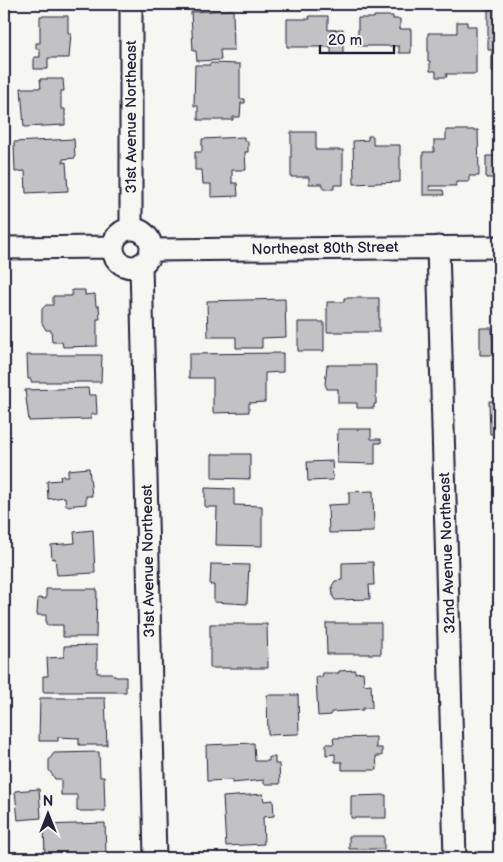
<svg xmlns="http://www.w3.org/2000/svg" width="503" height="862" viewBox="0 0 503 862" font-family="'Balsamiq Sans',sans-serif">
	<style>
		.building { fill: #c2c2c4; stroke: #22223b }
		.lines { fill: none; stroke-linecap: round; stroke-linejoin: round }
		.street-casing { stroke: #22223b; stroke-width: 25 }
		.street { stroke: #f6f6f2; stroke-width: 21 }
		.labels { text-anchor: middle; stroke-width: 4.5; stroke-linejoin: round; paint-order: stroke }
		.street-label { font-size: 15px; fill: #22223b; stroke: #f6f6f2 }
	</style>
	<rect width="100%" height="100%" fill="#f6f6f2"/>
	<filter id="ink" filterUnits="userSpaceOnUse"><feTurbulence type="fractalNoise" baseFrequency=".02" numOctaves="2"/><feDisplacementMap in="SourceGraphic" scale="10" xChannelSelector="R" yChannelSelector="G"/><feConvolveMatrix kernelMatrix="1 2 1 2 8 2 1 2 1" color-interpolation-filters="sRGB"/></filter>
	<g filter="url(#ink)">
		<path class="building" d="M488,9h11v62h-7v-21h-4z
			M233,10l1,40h-14l1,10 -24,1 -1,-10h-3l-2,-39z
			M40,16h28v17h3l-2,25h-21v11h-14v-12h6v-8h-4v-6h4z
			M309,16h19v14l15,-1v25h-12v-7h-44v-28h23z
			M374,16h19v3h7v10h11v24h-12v-7h-41v-28h16z
			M457,22h10v4h9v48h-30l1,3h-11v-6h-6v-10h-2v-28h29z
			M210,63l30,1v35h5v4h-4l-1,14h-7v3h-35v-14h-4l1,-41h15z
			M40,79h23l1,12h-3v18h4v16l-41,2 -3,-39h20z
			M446,130h32l1,46h-10v6h-13v4h-27l1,4h13l1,5h-21v-43h11v-12h12z
			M291,132h25v18h27v35h-9v4h-11v-5h-14v-7h-18z
			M368,136h5v9h27v37l-46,2 -1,-43 15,-1z
			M244,137v4h4v11h-3l1,18h-14v13h5l1,13 -27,1v-13h-8l-1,-14h-7v-18h7v-13z
			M74,139l1,19 -12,1v4l3,-1 2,29 -42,2 -1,-22 -10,1 -1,-30z
			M497,151h2v33h-2l-1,-6h-10v-22h11z
			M72,290h13v5l10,-1 1,12h3l1,13h-3v27l-34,1 -1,-5h-10l-1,-12h-5l-4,-7v-14l4,-4h7v-9h19z
			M344,298h35v34h-52v-30h17z
			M285,299l1,38 -24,1v10h-26v-11h-28l-1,-36z
			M499,308v31h-1l-1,-30z
			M298,322h26v29h-26z
			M480,328h12l1,27h-13z
			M283,353v19l-18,1v29l-16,1v9l-36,1v-35h-24v-24z
			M27,355h75l-1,27h-70v-3h-3z
			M327,365h49v39h-2v4h-17v-5h-19v-14h-11l-2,-5z
			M88,388l1,7h7l1,19h-6v5l-62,2 -4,-31z
			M489,401h10v33h-9z
			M338,429h33v10h10v4h-6v21l-38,-1z
			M212,454h38v25l-38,-1z
			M496,457h3v37h-2z
			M332,461l1,19 -25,1 -1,-19z
			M89,468l3,28h-6v8l-20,2 -1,-9 -17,2 -1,-18 14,-1 -1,-4h8v-6z
			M205,488l29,1v16l28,1v40l-46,-1 1,-38h-12z
			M373,491l1,41 -45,1 -1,-28 21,-1v-12z
			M496,516h3v32h-1z
			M93,530l2,43 -38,2 -2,-17 -3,1 -1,-14 24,-2 -1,-11z
			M373,562l1,23h-5l1,14 -35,1 -2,-3 -1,-11 3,-5 7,-1v-17z
			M211,564l38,1 -2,39 -33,-2v-17h-4z
			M494,567h5v32h-4z
			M46,589h51l-1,48h-33v-12h-17v-10h-9l1,-17 8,1z
			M326,623h55v31h-54z
			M210,624h57l1,44h-58z
			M97,645v28h14l5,4h10v15h-83v-16h5l-1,-18 17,-1v-11z
			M355,670v3l8,-1 1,13 7,-1 1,24h-9v2l-32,2v3l-13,1 -2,-39h7l-1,-4h17v-2z
			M267,695h31l1,39 -31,1z
			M40,698h65l2,47h-28v-7l-21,-1v4h-19z
			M376,737v11h6v8h-6l1,14h-35v-8h-7v-8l-9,1v-11h8l-1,-6z
			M254,743l1,18h14v-4h6v7h4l1,20h-16v-4l-32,3v-3l-25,1 -1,-36z
			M99,752l1,25h4l1,34h-28v-16h-16v-16h-6l-6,-9v-10l5,-7z
			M39,789l2,29 -23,2 -3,-29z
			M263,794l1,7 9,-1 1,16 -11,1 1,27 -38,2 -3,-49z
			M386,795v23h-35v-22z
			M105,823l1,32 -32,1v2h-29l-1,-33z
			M349,836h35v13h-35z
			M395,854v4h-57v-2z
			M262,855v3h-19v-2z"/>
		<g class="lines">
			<g class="street-casing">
				<path id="street" d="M131,4v225
					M113 248a19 19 0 1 1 38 0a19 19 0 1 1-38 0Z
					M438,247l17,611
					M4,248l109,-1
					M151,250l348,-3
					M141,264l14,594"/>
			</g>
			<use href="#street" class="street"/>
		</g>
	</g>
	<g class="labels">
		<g class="street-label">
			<text transform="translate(131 117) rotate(-90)" y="5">31st Avenue Northeast</text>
			<text transform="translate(325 248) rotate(-1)" y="5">Northeast 80th Street</text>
			<text transform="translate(447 553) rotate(-92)" y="5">32nd Avenue Northeast</text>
			<text transform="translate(148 561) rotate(-91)" y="5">31st Avenue Northeast</text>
		</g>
	</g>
	<rect width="503" height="862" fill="none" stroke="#f6f6f2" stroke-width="20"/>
	<rect x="10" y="10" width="483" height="842" fill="none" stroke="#22223b" stroke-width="2" filter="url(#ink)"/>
	<g transform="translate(48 814)" stroke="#f6f6f2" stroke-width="4" paint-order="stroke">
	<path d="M0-4L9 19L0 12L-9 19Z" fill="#22223b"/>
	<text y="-8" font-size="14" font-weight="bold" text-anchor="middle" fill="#22223b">N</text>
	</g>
	<path d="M320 45v8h74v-8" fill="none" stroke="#22223b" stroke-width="2.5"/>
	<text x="328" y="45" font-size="15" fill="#22223b" stroke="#f6f6f2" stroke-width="4" paint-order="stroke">20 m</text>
</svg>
